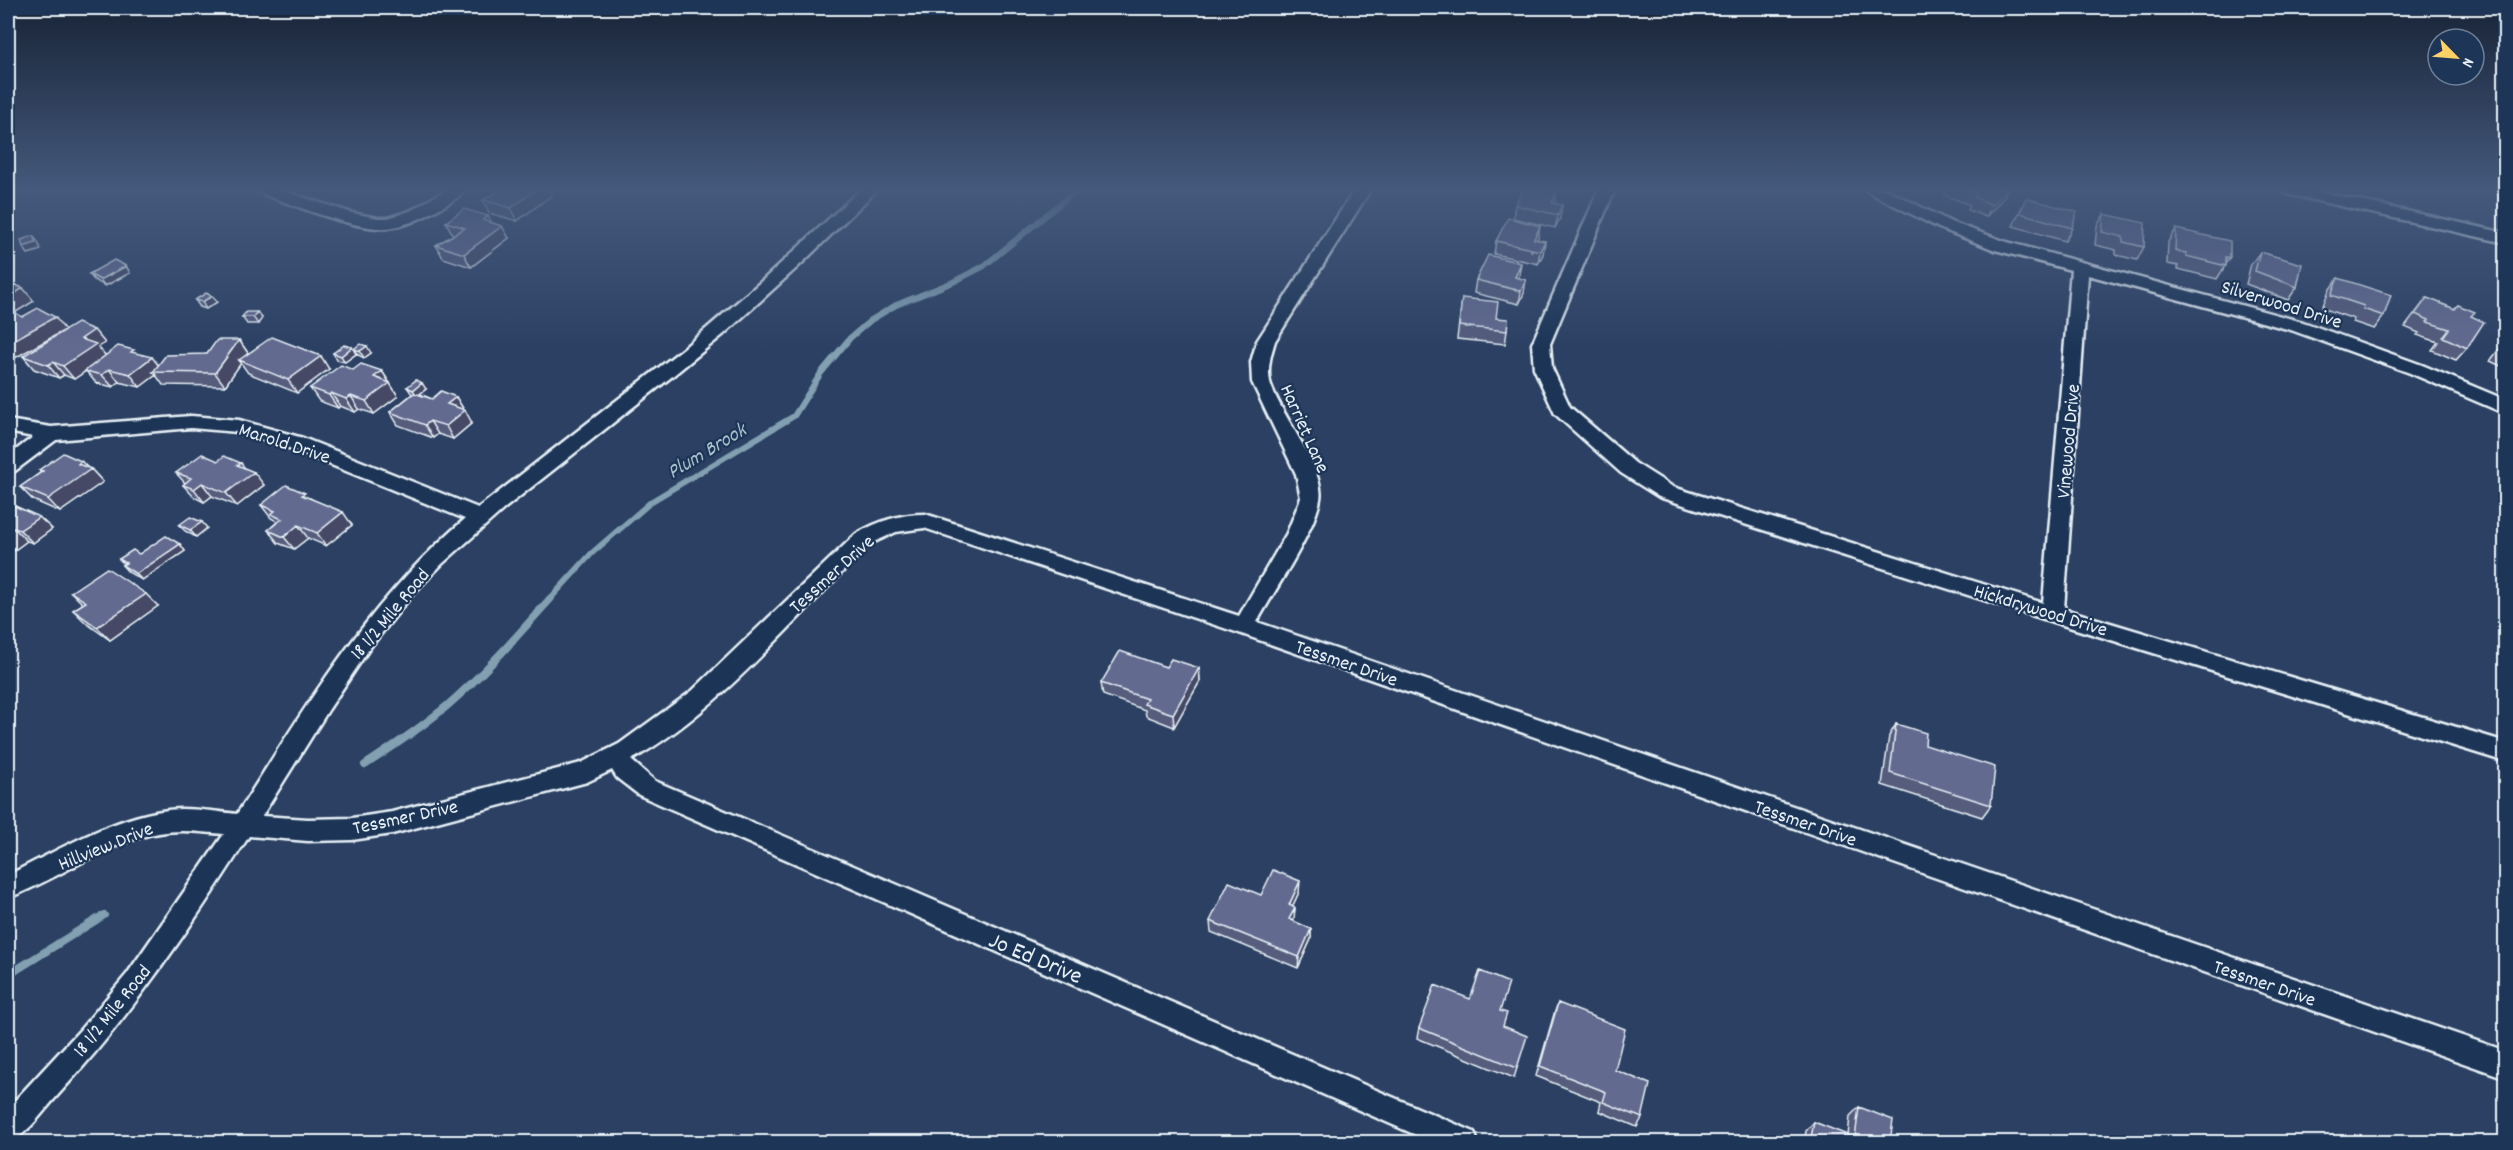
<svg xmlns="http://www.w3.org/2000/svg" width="2513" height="1150" viewBox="0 0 2513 1150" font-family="Dekko,sans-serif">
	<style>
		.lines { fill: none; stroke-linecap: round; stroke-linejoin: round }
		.stream-far1 { stroke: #82a0b2; stroke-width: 6 }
		.stream { stroke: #82a0b2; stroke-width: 8 }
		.minor-casing { stroke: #e8f1f8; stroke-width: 5 }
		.minor { fill: #1d3557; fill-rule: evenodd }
		.wall { fill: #555b7c; stroke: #e8f1f8; stroke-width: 1.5 }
		.shaded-wall { fill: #454a65; stroke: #e8f1f8; stroke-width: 1.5 }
		.building { fill: #636a90; stroke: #e8f1f8; stroke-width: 1.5 }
		.labels { text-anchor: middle; stroke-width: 4.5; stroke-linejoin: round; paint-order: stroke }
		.street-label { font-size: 20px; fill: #e8f1f8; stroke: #1d3557 }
		.water-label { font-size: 21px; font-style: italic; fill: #acc2cf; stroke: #1d3557 }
		.near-street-label { font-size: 24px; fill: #e8f1f8; stroke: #1d3557 }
	</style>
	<rect width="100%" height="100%" fill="#2b4062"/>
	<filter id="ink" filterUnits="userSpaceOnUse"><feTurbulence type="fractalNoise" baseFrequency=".0167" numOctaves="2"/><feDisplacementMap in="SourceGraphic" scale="12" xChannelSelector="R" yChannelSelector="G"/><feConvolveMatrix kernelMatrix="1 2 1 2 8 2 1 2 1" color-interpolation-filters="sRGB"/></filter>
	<g filter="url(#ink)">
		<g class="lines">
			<path class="stream-far1" d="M550,599l42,-46 60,-52 142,-85 27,-43 29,-35 21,-18 25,-15 57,-23 31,-16 94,-77"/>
			<path class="stream" d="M365,765c29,-19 57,-38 83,-60 37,-32 70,-70 103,-107
				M8,975l96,-60"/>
			<g class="minor-casing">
				<path id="minor" d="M255,189h22l75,24 26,5h10l22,-7 38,-22h18c-7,9 -20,16 -30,21 -15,9 -32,16 -48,18 -32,3 -99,-25 -131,-36z
					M861,189h17l-77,75 -77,70 -54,44 -165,130 -63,56 -29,30 -44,55 -40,60 -67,107 46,3 44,-1 40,-6 189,-49 38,-19 73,-53 164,-157c22,-13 44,-20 69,-20l314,102 48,-83 14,-35 -5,-24 -44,-92 -1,-20 6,-21 98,-152h16l-96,152c-4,13 -8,27 -5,41 8,30 56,87 50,117 -5,32 -46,92 -63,123l1249,429v27l-1270,-446 -312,-104 -28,4 -26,12c-71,70 -152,169 -239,216l24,21 819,351 4,10h-46l-793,-347 -22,-17 -5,-8 -25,12 -195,52 -40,6 -44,1 -59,-5c-60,94 -116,177 -192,260 -14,15 -30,40 -49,46v-34l72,-78 47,-56 97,-140c-14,-1 -28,-3 -42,-3 -63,0 -117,46 -174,67v-23c51,-25 114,-64 173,-66 18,0 38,3 56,5 68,-106 131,-213 228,-295l-176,-71 -51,-16 -47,-4 -135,12 -41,31 -7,2v-17l25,-19 -25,-5v-12l43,7 140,-11 48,4 64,18 175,70 206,-160 79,-68z
					M1599,189h16l-65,155 2,24 18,39 65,56 38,24 370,116 28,-333 -76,-20 -56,-22 -71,-36 -2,-3h19l66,33 56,20 296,80 119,43 84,35v14l-96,-41 -119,-43 -203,-55 -24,334 442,133v20l-453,-140 -394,-125 -38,-24 -66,-59 -21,-46 -2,-24z
					M2279,189h28l199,44v10l-219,-49z"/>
			</g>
			<use href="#minor" class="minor"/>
		</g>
		<path class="wall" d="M497,189h52l3,6 -35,26 -28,-8 -6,-13 15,-9z
			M1555,189h17l-1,3z
			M1947,189h61l-5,9 -17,19 -18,-7 2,-5 -26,-10z
			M2026,198l46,30 -7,13 -52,-15z
			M1555,204l7,1 -2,13 -5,10 -42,-10 2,-13z
			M2104,214l40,33 -7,13 -21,-5v-5l-21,-5 2,-19z
			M446,222h45l18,16 -38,29 -28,-9 -7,-13 17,-10z
			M1540,226l-3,14 8,1 -2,13 -5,10 -44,-10 2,-13z
			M2176,229l54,29 -13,21 -39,-10v-3l-11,-2 1,-22z
			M2260,252l37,35 -9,13 -42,-16 5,-20z
			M126,266l4,7 -25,13 -11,-6 -5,-6z
			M1519,276l-1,2 6,15 -5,11 -45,-11 2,-13z
			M2338,278l46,38 -10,13 -21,-7 1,-3 -32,-11 7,-18z
			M1462,298l34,20 11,13 -2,13 -48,-5z
			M2427,298l27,11 4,-4 13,11 -4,32 -11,12 -24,-10 6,-8 -21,-7 2,-2 -14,-6z
			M195,300l22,2 -11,7 -6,-2z
			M257,312l5,6 -4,6h-11l-5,-7z
			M94,330l11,13 -7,4 7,8 33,-1 20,11 49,-11 32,-14 9,13 -2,2 83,14 -32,24 -49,-20 -7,-10 -16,23 -62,-1 -7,-10 -16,12 -21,-5 -6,5 -17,-4 -10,-12 -12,8 -10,-4 -5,3 -25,-9 -11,-13z
			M2505,341v27l-15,-7z
			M352,347l4,7 -11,8 -8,-2 -4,-7z
			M354,349l17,4 -7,5 -6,-3z
			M353,370l29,1 16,25 -24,18 -15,-5 -4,3 -15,-6 -2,2 -19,-7 -9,-13z
			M407,387l19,2 -6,5 12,5 24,-2 16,26 -19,16 -15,-5 -5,4 -35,-13 -8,-13 22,-18z
			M81,461l6,7 4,1 12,13 -43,30 -27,-12 -13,-13 21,-15 -2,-2z
			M218,461l27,8 19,16 -27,21 -25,-10 -8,6 -10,-5 -11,-12 2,-2 -9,-10z
			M310,498l42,27 -26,21 -18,-8 -14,11 -16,-6 -10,-13 9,-8 -2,-2 -4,-2 -10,-13z
			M8,503l31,14 13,12 -19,14 -6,-2 -19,14z
			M179,525l28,3 -11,9 -11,-6z
			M180,544l5,7 -43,29 -14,-8 -6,-7 2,-1 -5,-5z
			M71,592l87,14 -48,34 -24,-17 -13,-13 10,-6z
			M1166,667l33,1 1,13 -26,46 -28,-11 -1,-6 -42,-15 -2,-12z
			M1896,724l29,21 66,60 -9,12 -100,-32 7,-49z
			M1299,892l-7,15 3,1 -2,13 18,8v10l-13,29 -87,-36 -1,-11 51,-26z
			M1558,1003l57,67 27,48 -5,9 -38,-16 2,-9 -65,-26 18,-62z
			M1500,1011l3,15 14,42 -3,10 -97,-40 2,-10z
			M1859,1107l31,36h-86l2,-12 8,-9 34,14 2,-20z"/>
		<path class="shaded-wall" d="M537,189h12l3,6 -35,26 -6,-13z
			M2007,189h1l-5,9 -17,19 6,-12z
			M1557,190l-2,13 -5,10 2,-10z
			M1562,205l-2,13 -5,10 3,-13z
			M488,216l7,13 -12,-9z
			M502,226l7,12 -38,29 -7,-13z
			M1540,226l-2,12 -7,14 3,-13z
			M33,236l5,6 3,8 -13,4 -5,-7z
			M1545,241l-2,13 -5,10 2,-13z
			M1521,263l-2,13 -6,14 2,-13z
			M126,266l4,7 -25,13 -5,-6z
			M1526,280l-2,13 -5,11 2,-13z
			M23,288l11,13 -26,16v-19z
			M212,296l5,6 -11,7 -4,-7z
			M257,312l5,6 -4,6 -5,-7z
			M55,317l10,13 -52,29 -5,-6v-10z
			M94,330l11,13 -7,4 9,10 -33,22 -11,-13 18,-27z
			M239,340l9,13 -6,8 -3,-1 2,3 -16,23 -10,-13z
			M367,346l4,7 -7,5 -4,-7z
			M352,347l4,7 -11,8 -4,-6z
			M321,356l8,13 -32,24 -9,-13z
			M152,357l10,13 -9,2 3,3 -16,12 -10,-13z
			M53,362l11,13 -5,3 -11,-13z
			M109,369l10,13 -6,5 -11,-12z
			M382,371l16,25 -24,18 -8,-13 8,-24z
			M422,383l4,6 -9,7 -4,-6z
			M331,393l9,13 -2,2 -9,-13z
			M351,396l8,13 -4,3 -9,-13z
			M456,397l8,13 -17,-6z
			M465,410l7,13 -19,16 -7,-13z
			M430,421l8,13 -5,4 -8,-13z
			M81,461l9,9 1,-1 12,13 -43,30 -12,-13 30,-35z
			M241,463l9,12 4,-3 10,13 -27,21 -11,-13 11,-28z
			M202,483l10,13 -8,6 -10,-13z
			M343,512l9,13 -26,21 -9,-13z
			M39,517l13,12 -19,14 -13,-13z
			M202,522l5,6 -11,9 -6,-7z
			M298,525l10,13 -14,11 -10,-12z
			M14,528l13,13 -19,14v-22z
			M180,544l5,7 -43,29 -6,-6z
			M146,594l12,12 -48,34 -13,-13z
			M1199,668l1,13 -26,46 -1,-13z
			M1300,881l-1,11 -11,24 1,-11z
			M1295,908l-1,11 -5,11v-11z
			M1311,929v10l-13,29 1,-11z"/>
		<path class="building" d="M503,189h34l-26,19 -28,-8z
			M1523,189h27l7,1 -5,13 10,2 -4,10 -43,-10z
			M1965,189h42l-15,16 -18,-8 3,-4z
			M2026,198l51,14 -5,16 -52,-15z
			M464,209l24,7 -5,4 19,6 -38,28 -28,-9 29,-17 -19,-6z
			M2104,214l41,9 -1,24 -21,-5v-5l-21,-5z
			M1508,218l32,8 -6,13 11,2 -5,10 -44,-10z
			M2176,229l54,12v17l-4,-1v9l-40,-10v-3l-11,-2z
			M33,236l3,7 -13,4 -2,-7z
			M2260,252l42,12 -5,23 -42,-16z
			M1488,255l33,8 -6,14 11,3 -5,11 -45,-11z
			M114,260l12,6 -26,14 -11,-6z
			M2338,278l53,17 -7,21 -21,-7 1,-3 -33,-11z
			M8,282l15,6 -15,10z
			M206,293l6,3 -10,6 -7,-2z
			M1462,298l36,4 -2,16 12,1 -1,12 -48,-5z
			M2427,298l28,11 3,-4 17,7 -4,4 13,6 -17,26 -24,-11 6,-8 -22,-7 2,-2 -14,-6z
			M38,308l17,9 -47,26v-25l8,-5 6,4z
			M246,312h11l-4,5h-11z
			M77,323l17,7 -13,9 15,5 -33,22 -10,-4 -5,3 -25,-9z
			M272,337l49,19 -33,24 -49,-20z
			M217,340h22l-24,33 -62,-1 13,-17 41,-1z
			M2505,343v7l-3,-2z
			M360,344l7,2 -7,5 -6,-2z
			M344,345l8,2 -11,9 -8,-3z
			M118,346l16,4 -3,2 21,5 -22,17 -21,-5 -7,6 -17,-4z
			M361,364l21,7 -8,6 16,6 -24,18 -15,-5 -5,3 -15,-6 -2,2 -19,-7 31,-23 12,5z
			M416,380l6,3 -9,7 -6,-3z
			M441,391l15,6 -9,7 18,6 -19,16 -16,-5 -5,4 -35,-13 24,-19 18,6z
			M63,453l18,8 -3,3 13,5 -43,30 -28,-12 23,-16 -4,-1z
			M202,454l16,7 6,-5 17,7 -4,2 17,7 -28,21 -24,-10 -8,6 -11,-4 8,-7 -15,-5z
			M286,485l19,8 -3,2 41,17 -26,21 -19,-8 -14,12 -16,-7 14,-11 -11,-5 4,-3 -14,-6z
			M8,503l31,14 -19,13 -6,-2 -6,5z
			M190,517l12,5 -12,8 -11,-5z
			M166,536l14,8 -44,30 -14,-9 4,-2 -7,-4 14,-9 6,4z
			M107,568l39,26 -49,33 -24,-17 13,-8 -15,-10z
			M1120,651l46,16 5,-8 28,9 -26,46 -29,-10 3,-5 -46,-16z
			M1896,724l30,9 -1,12 70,22 -4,38 -101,-32z
			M1273,870l27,11 -11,24 6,3 -6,11 22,10 -12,28 -89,-36 19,-39 32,13z
			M1480,971l29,12 -9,28 7,2 -4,13 24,10 -10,32 -98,-40 16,-43 35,14z
			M1558,1003l67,26 -10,41 35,14 -8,34 -39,-16 3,-10 -66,-26z
			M1859,1107l34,13 -3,23h-80l4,-21 41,16z"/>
	</g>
	<linearGradient id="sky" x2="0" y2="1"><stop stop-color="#182336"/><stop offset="0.54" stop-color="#44597c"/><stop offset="1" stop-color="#44597c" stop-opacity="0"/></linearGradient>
	<rect width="2513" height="350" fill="url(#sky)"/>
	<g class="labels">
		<g class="street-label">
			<text transform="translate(2282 303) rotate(17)" y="7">Silverwood Drive</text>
			<text transform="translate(1306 428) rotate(66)" y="7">Harriet Lane</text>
			<text transform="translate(2067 441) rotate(-85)" y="7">Vinewood Drive</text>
			<text transform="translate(285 442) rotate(18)" y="7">Marold Drive</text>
			<text transform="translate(831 573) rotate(-42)" y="7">Tessmer Drive</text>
			<text transform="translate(2041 609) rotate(17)" y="7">Hickdrywood Drive</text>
			<text transform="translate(389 613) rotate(-50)" y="7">18 1/2 Mile Road</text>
			<text transform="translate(1347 662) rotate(19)" y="7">Tessmer Drive</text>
			<text transform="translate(405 816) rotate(-12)" y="7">Tessmer Drive</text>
			<text transform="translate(1806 822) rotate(19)" y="7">Tessmer Drive</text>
			<text transform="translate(105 845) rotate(-22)" y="7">Hillview Drive</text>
			<text transform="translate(2265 982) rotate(19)" y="7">Tessmer Drive</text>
			<text transform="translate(111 1010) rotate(-51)" y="7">18 1/2 Mile Road</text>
		</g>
		<g class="water-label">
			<text transform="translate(706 450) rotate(-31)" y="7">Plum Brook</text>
		</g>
		<g class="near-street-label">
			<text transform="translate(1036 957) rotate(23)" y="8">Jo Ed Drive</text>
		</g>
	</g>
	<rect width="2513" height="1150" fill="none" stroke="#1d3557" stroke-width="30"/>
	<rect x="15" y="15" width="2483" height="1120" fill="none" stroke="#e8f1f8" stroke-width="2" filter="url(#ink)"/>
	<g transform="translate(2456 57) rotate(115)"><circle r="28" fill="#1d3557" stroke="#6e8097" stroke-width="1.5"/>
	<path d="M0-4.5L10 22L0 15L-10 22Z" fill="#ffd166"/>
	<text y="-9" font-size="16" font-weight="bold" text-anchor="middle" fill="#e8f1f8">N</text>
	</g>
</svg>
